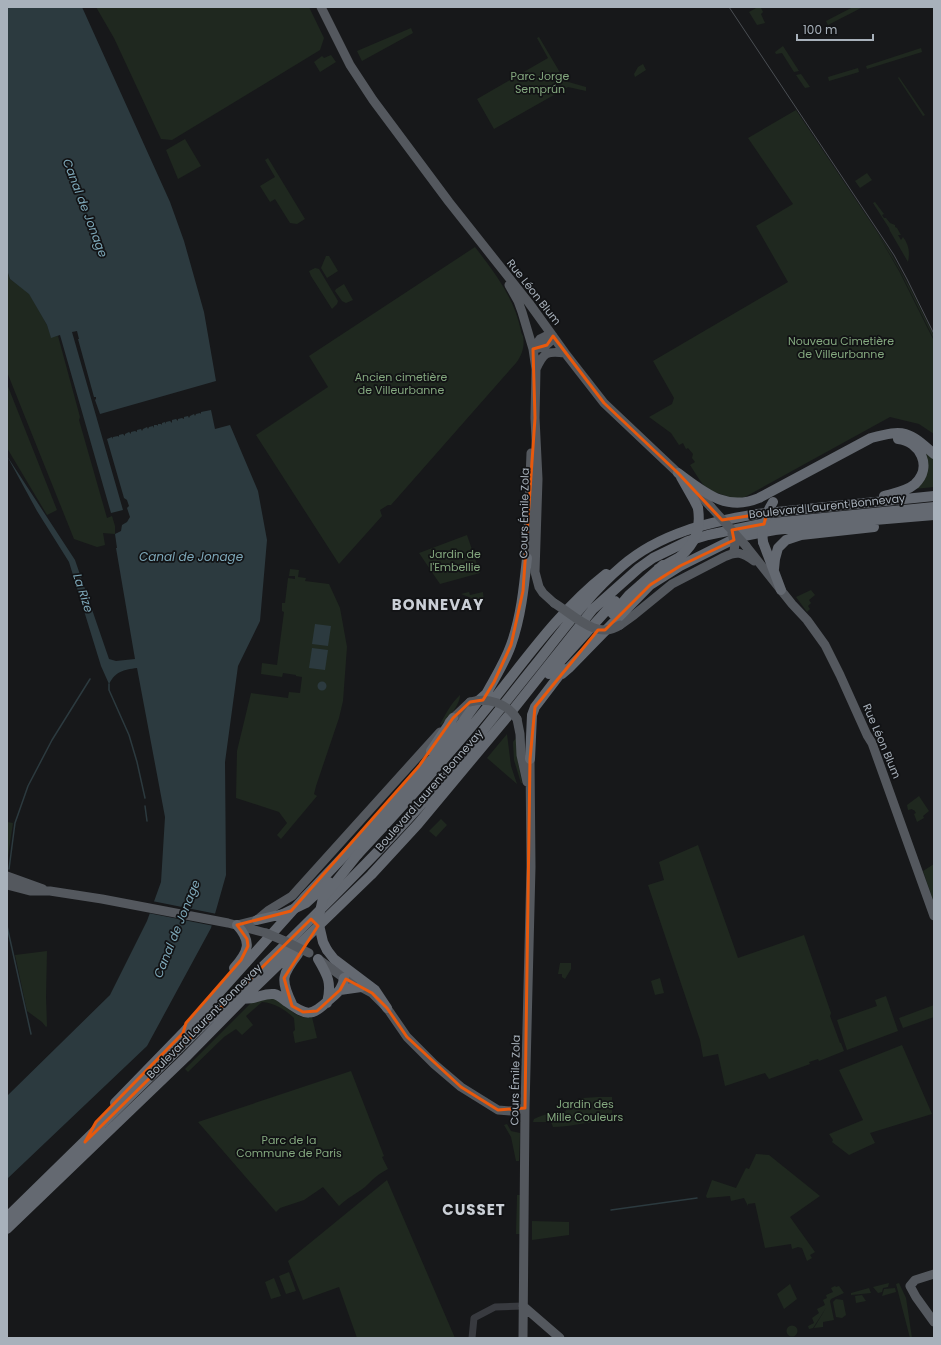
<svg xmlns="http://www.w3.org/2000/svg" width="941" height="1345" viewBox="0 0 941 1345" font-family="Poppins,sans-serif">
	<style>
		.green { fill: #1f281f }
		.water { fill: #2c3a3f }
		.pier { fill: #17181a }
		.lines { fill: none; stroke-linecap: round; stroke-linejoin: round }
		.stream { stroke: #2c3a3f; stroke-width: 1.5 }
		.minor { stroke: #383a3f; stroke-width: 7 }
		.major { stroke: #54585e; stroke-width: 9 }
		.highway { stroke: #646971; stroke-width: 10 }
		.tram { stroke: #4b4f54; stroke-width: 1 }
		.major-bridge { stroke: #54585e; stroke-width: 9 }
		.highway-bridge { stroke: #646971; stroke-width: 10 }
		.marked { fill: none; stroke: #e8590c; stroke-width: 3; stroke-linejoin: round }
		.labels { text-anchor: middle; stroke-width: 3.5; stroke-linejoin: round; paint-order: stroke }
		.park-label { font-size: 11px; fill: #83a77e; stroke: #121315 }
		.street-label { font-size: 11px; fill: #a8b1bb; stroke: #121315 }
		.water-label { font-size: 12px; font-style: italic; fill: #7da7b8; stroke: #121315 }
		.district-label { font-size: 15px; font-weight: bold; letter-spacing: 1px; fill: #cacfd6; stroke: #121315 }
	</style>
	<rect width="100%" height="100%" fill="#17181a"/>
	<path class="green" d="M96,7h213l15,31 -4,12 -148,90 -11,-1 -47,-101z
		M758,7h4l-1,1 2,4 -2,2 4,9 -8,2 -8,-13z
		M853,7h10l-35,18 -2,-4z
		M411,28l2,5 -51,28 -5,-10z
		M539,37l26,44 21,6v4l-18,-4 -74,42 -17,-30 71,-41 -11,-20z
		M783,46l16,25 -5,1 -12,-19 -6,1 -1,-2z
		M921,48l1,4 -55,17 -1,-3z
		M331,55l5,7 -16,10 -6,-10 8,-6 2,2z
		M643,64l3,6 -11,7 -1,-3 4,-7z
		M858,68l1,4 -30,9 -1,-4z
		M801,74l9,13 -5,1 -9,-13z
		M899,77l26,38 -2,1 -25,-38z
		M796,110l94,141 19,35 25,50v3l-34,-68 -24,-40 23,40 35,70v93l-15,-10 -29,-7 -145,80 -10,2 -20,-7 -10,-5 -6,-8 -9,-14 5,-3 -3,-4 1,-4 -5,-6 -2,1 -3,-6 -4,2 -8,-12 -22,-16 23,-13 2,-6 -21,-37 135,-79 -32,-56 37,-22 -45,-66z
		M185,139l16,27 -23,13 -12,-29z
		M268,158l37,61 -8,5 -7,-1 -15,-24 -5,3 -10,-16 15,-9 -10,-17z
		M867,173l5,7 -12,8 -5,-7z
		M875,202l9,12 -2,1 2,3h2l4,5 5,2v2l2,1 4,7h-3l3,5 2,-3c6,8 7,15 5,25l-18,-31 -1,-3 -16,-25z
		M475,247c20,26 40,52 46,84 0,2 1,3 2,5 2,10 -1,19 -7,27l-125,142h-3l-8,5 2,6 -43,48 -83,-129 72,-48 -19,-31z
		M326,256h3l9,15 -11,7 -6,-10z
		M315,268l4,1 19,32 -1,3 -5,5 -21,-33 -2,-5z
		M7,270l3,9 19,14 18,32 4,12 7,-1 22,81 -1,3 28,98 5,-2 3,10v8l-12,-1 2,12 -8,2 -23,-8 -67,-167z
		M344,284l9,16 -7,3 -4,-2 -7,-10 1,-2z
		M7,384l50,126 -10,5 -40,-67z
		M926,453l8,5v29l-20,2z
		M467,535l13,38 -40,11 -21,-31z
		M290,569l9,1 -1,7 8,1 -1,3 24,3 11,24 7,39 -4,54 -4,17 -23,68 -2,8 3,2 -36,43 -4,-4 10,-12 -8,-11 -43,-14 1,-47 14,-58 37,5 1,-6 11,1 2,-16 -6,-1v-1l-13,-2 -1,4 -21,-3 1,-11 15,2 7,-53 -2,-1v-8h3l3,-25 7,1v-3h-6z
		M811,590l4,5 -6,5 2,3 -3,3 2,3 -3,3 -11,-15z
		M469,592l1,3 13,-3 1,11 -23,-9z
		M460,695c0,10 -12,24 -19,30l-1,-1c6,-10 11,-21 20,-29z
		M507,734l4,32 6,18 -30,-26z
		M519,734l-1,28 4,21h-1l-7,-23 -1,-18z
		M919,796l10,15 -6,5 1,2 -7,4 -3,-8 2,-1 -2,-3h-1l-1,-1 -4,1 -1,-5z
		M441,819l6,6 -11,12 -7,-6z
		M7,822l6,1 -6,40z
		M698,845l40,113 66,-23 27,78 -1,3 10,27h1l3,8 -25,10 -1,-2 -9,3 1,2 -41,15 -4,-6 -40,13 -7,-32 -15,3 -3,-17 -52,-155 16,-5 -5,-18z
		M934,864v39l-11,-32z
		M47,951l-1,46 1,29 -1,1 -4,-5 -15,-11 -12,-56z
		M560,963h11v6l-6,10 -3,-2v-3h-4z
		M660,978l4,15 -9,2 -4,-14z
		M886,996l12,35 -51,19 -10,-30 40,-14 -2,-6z
		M273,998c13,6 23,23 39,19l5,21 -22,5 -2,-11 2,-2 -1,-12c-10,-9 -19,-15 -32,-16l-16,14 7,9 -11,10 -6,-6 -12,8 -36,35 -3,-3 68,-68 8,-2z
		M934,1005v12l-31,11 -4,-10z
		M902,1045l30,69 -62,19 5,10 -26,12 -17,-13 1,-2 -4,-6 34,-14 -24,-50z
		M351,1071l33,85 -2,1 6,12c-10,5 -16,11 -23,18 -9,7 -18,11 -26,19l-16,-19 -19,13 -24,8 -4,4 -78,-90z
		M598,1097h14v20l-10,1 -1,4c-16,0 -32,5 -48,5l-2,-5h-18l1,-3c10,-5 21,-7 32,-8l-1,-8 18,-5z
		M507,1124l4,7 9,2 -1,28h-3l-5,-24 -7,-12z
		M756,1154l13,1 51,41 -30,21 25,35 -5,3 2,3 -5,3 -5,-13 -4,-1 -6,2 -1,-5 -26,4 -10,-45 -7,1v2l-4,-8 -13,3 -1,-5 -23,2 -1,-2 6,-16 24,8 10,-20 3,1z
		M387,1180l68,158h-98l-18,-51 -36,13 -15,-39z
		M517,1195h4l-1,39h-4z
		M532,1221l37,1v13l-37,5z
		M289,1272l7,19 -10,3 -7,-18z
		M274,1278l7,18 -10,3 -6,-17z
		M889,1283l-1,4 -5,1 -1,4 -4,1 -5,-6z
		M899,1283l7,15 6,40h-2l-14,-54z
		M790,1284l7,15 -13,10 -7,-15z
		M835,1286l1,1 3,-1 5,7 -13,6 -1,2 4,19 -11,2v5l-9,1 12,-20 -13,20 -4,1 -1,-3 6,-3 -2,-5 7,-5 -2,-4 8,-4 -2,-5 4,-2 -1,-3 7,-3 -2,-4z
		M869,1288l2,5 -20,2v-2z
		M895,1288l1,4 -14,4 2,-7z
		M862,1295l4,6 -10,2 -1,-7z
		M836,1299l7,1 3,15 -4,3 -6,-1 -3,-15z
		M786.5 1331a5.5 5.5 0 1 1 11 0a5.5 5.5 0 1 1-11 0Z"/>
	<path class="water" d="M7,7h75l88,195 14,39 20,71 12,69 -116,33 -5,-14 1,-1v-2h-2l-16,-58h1l-2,-8 -5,1 51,178 -12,3 -51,-178 -9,3 -4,-13 -18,-31 -19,-15 -3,-9z
		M211,410l4,19 15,-4 28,66 9,49 -7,81 -22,45 -13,96 1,113 -15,53 -64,118 -140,133v-83l103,-101 37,-74 14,-39 4,-65 -28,-149c-14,2 -21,3 -28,16l-8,-18 -32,-104 -32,-51 -30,-55 68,104 34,99 7,2 19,-2 -19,-111h1l-2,-14 6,-3 1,-6 5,-3 3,-5 -3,-9 2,-2 -2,-6 -3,-2 -17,-59 5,-2 1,2v-2l5,-1 1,1v-2l4,-1 2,2v-2l4,-2 2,2v-2l4,-1 2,1v-2l4,-1 1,2 1,-2 4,-2 1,2 1,-2 4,-1 1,2v-3h3l1,1v-2h3l1,1v-2l3,-1 1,2v-2l4,-1 2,2v-3l4,-1 2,2v-2l4,-1 2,1v-2l4,-1 1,2 1,-2 4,-2 1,2 1,-2 4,-1 1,1v-2z
		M315,624l16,2 -3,20 -16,-2z
		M312,648l16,2 -3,20 -16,-2z
		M317.5 686a4.5 4.5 0 1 1 9 0a4.5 4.5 0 1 1-9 0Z"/>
	<path class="pier" d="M152,901l65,13 -3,12 -66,-13z"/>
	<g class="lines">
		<path class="stream" d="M109,684v6l20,45 8,27 8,36
			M145,806l2,15
			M9,869l6,-46 13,-37 24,-46 38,-61
			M7,926l24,108
			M611,1210l86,-12"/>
		<path class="minor" d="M472,1338l2,-20 21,-11 28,-1"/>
		<path class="major" d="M321,7l29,58 23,35 76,102 80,101 36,50 39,50 74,70 33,34
			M509,285l9,16 4,11 11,37 3,20 -1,49 3,61 -3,93 4,15 4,6 11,10
			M546,336h7c-3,9 -11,12 -20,13l7,-10z
			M536,369c8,-17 10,-18 29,-16
			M746,546l46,58 15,16 18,25 15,30 27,60 5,8 62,173
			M527,558l4,-105
			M620,625l14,-10 38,-31 52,-27c13,-6 18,-5 30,4
			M517,719l3,15 1,21 6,27
			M449,722l21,-20
			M7,876l36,13
			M7,885l23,6h20l52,8 126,24 38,10
			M237,925l20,-5 12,-10 23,-14 148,-164
			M318,959l26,19 28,15 15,15 20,29 27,27 27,23 37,23 13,1 14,-3
			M934,1274l-19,6 -5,6 6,11 18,25
			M523,1306l37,32
			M523,1338l2,-230 6,-241 -1,-108"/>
		<path class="highway" d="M678,473c26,19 48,39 81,25l112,-60c34,-9 37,-7 63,16
			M681,477l13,23 4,8
			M884,496c11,-3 23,-5 31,-12 18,-17 5,-43 -17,-45
			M763,542l18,48
			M658,569l22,-12
			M774,569l1,-10 3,-11 8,-8 15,-5 73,-8
			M613,614l16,-19 34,-30
			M549,674l66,-73
			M562,674l7,-6 81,-83 30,-19 50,-25 14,-5 31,-6 64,-7 95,-8
			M483,700c9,-18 21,-35 28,-55 10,-28 13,-58 16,-87
			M431,751l22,-33
			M530,759l2,-44 3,-8 29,-38
			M358,854c46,-49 90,-98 132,-150 36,-45 70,-94 116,-130
			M257,920l26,-6
			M327,950l7,9 41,31 12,18
			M318,959c10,17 14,24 9,44
			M234,968c15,-17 18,-26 3,-43
			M340,990l21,-3
			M243,999c3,-1 7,0 10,-1 7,-1 12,-5 21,-4 5,1 9,5 13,8 20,14 24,15 42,-2 8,-7 14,-11 15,-22
			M292,1004c-12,-25 -10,-29 6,-50
			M115,1103l68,-70 121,-135 63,-66 84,-94 27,-37 8,-7
			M7,1217c80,-78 160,-156 240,-235 55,-54 110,-107 162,-164 45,-49 85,-102 127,-154 27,-34 53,-70 86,-98 38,-33 87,-44 135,-52l177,-18
			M7,1229l179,-172 57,-58 128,-124 47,-51 90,-108 85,-107 46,-41 14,-10 35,-17 20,-6 53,-11 173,-17"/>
		<path class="tram" d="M729,7l165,248 13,24 27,55"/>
		<path class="major-bridge" d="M711,507l35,39
			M732,534l3,10 -1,7
			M554,603c19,11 43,38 66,22
			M470,702c18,-5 37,1 47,17
			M266,933l21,9 22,11"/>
		<path class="highway-bridge" d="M763,542c-2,-15 2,-27 10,-40
			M680,557c16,-15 21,-27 18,-49
			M283,914l23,-11 23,-21
			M327,950l-4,-8 -4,-17v-9l4,-18 35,-44"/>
	</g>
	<path class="marked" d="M553,336l51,67 74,70 44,47 45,-7 -3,11 -32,6 2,10 -54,26 -30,19 -45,45h-7l-63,77 -5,52 -5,349 -27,2 -37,-23 -54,-50 -20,-29 -15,-15 -26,-14 -6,11 -23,21 -14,1 -11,-6 -8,-28 34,-52 -7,-7 -226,223 11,-20 87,-89 3,-10 55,-63 7,-14 -1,-7 -10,-14 54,-14 128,-145 34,-48 17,-16 13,-2 11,-18 17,-37 12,-54 12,-173 -2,-69 14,-4z"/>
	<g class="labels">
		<g class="park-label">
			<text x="540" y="80">Parc Jorge<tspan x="540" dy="13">Semprún</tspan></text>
			<text x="841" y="345">Nouveau Cimetière<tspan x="841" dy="13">de Villeurbanne</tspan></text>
			<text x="401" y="381">Ancien cimetière<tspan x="401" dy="13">de Villeurbanne</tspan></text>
			<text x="455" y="558">Jardin de<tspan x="455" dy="13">l'Embellie</tspan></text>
			<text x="585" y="1108">Jardin des<tspan x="585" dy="13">Mille Couleurs</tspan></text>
			<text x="289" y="1144">Parc de la<tspan x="289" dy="13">Commune de Paris</tspan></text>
		</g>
		<g class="street-label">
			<text transform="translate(534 292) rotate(52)" y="4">Rue Léon Blum</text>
			<text transform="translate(827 506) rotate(-6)" y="4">Boulevard Laurent Bonnevay</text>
			<text transform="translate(524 513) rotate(-89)" y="4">Cours Émile Zola</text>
			<text transform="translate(882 741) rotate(67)" y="4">Rue Léon Blum</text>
			<text transform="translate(429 790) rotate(-49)" y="4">Boulevard Laurent Bonnevay</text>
			<text transform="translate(204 1021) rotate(-45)" y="4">Boulevard Laurent Bonnevay</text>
			<text transform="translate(515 1080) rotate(-89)" y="4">Cours Émile Zola</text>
		</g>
		<g class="water-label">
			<text transform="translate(85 208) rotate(69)" y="4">Canal de Jonage</text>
			<text x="191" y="561">Canal de Jonage</text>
			<text transform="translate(83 593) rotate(72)" y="4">La Rize</text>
			<text transform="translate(177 929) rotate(-68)" y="4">Canal de Jonage</text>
		</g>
		<g class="district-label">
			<text x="438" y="610">BONNEVAY</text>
			<text x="474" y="1215">CUSSET</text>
		</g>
	</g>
	<rect width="941" height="1345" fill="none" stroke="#a8b1bb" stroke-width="16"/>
	<path d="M797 34v6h76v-6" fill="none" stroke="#a8b1bb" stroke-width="2"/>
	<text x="803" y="34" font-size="12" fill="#a8b1bb" stroke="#121315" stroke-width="3" paint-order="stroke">100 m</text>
</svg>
